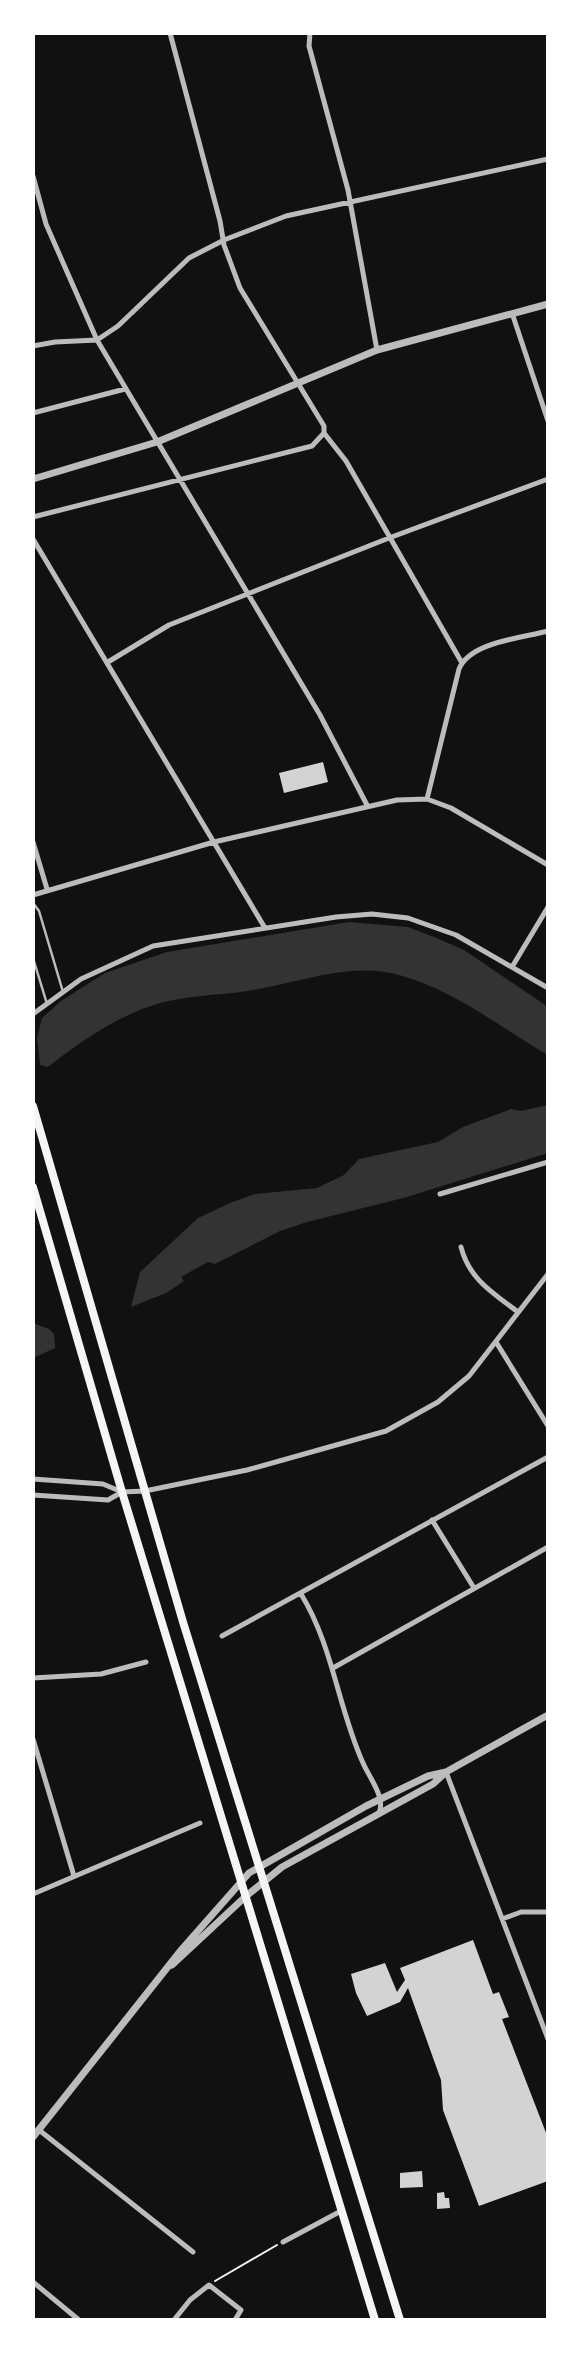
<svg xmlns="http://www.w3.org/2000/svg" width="581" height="2353" viewBox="0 0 581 2353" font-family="'Varela Round',sans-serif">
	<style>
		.water { fill: #333 }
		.building { fill: #d3d3d3 }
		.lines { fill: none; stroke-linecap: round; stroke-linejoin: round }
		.path { stroke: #f5f5f5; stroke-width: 2 }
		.service { stroke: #bcbcbc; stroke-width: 2.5 }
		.minor { stroke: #bcbcbc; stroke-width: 5 }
		.tertiary { stroke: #bcbcbc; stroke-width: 7 }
		.secondary { stroke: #f5f5f5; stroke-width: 8 }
	</style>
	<rect width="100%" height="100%" fill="#111"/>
	<path class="water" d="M349,922l59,5 26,10 30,13 84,57v48c-48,-28 -96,-66 -149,-80 -51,-14 -102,9 -152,16 -33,5 -67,4 -99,16 -35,12 -71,37 -100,60l-8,-2 -3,-27 5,-20 19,-17 44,-28 62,-21z
		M548,1105v48l-141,44 -100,25 -27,9 -65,33 -7,-2 -27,15 3,4 -18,12 -35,14 9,-35 58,-54 32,-15 25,-9 62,-6 27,-13 15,-16 79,-17 25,-15 48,-18 10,2z
		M33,1323l16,6 5,5 1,14 -22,10z"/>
	<path class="building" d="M323,762l5,20 -44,11 -5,-20z
		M473,1940l20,54 6,-2 10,25 -7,2 46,119v43l-69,25 -36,-96 -2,-30 -33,-92 -8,14 -33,14 -11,-23 -5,-19 34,-11 12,29 8,-12 -5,-12z
		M422,2171l1,16 -23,1v-15z
		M444,2192l1,6h4l1,10 -13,1v-16z"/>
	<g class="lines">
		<path class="path" d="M215,2281l62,-36"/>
		<path class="service" d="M33,903l6,8 24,81
			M33,958l14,46"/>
		<path class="minor" d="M170,33l50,188 4,24 16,43 84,138v7l22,28 116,202
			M310,33l-1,13 39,144 29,160
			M33,176l13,48 51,116 223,375 47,90
			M512,313l36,108
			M33,346l22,-4 42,-2 21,-14 71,-68 35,-18 62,-24 262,-57
			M33,413l92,-24
			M33,517l279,-71 12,-13
			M33,539l232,389
			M108,662l61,-37 220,-87 159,-59
			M427,799l32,-130c11,-27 63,-31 89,-38
			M33,842l14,47
			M33,895l181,-53 183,-42 30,-1 24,9 97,57
			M512,967l36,-60
			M33,1014l48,-35 72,-33 183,-29 36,-3 36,4 48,17 92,53
			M440,1194l108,-32
			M461,1247c8,32 32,46 57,65
			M496,1342l52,84
			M33,1479l70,5 19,8 23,-1 102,-21 139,-39 52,-29 31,-26 79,-102
			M33,1495l75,5 14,-8
			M432,1520l42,68
			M301,1594c32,52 37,114 62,169 6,14 23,35 16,50
			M222,1636l326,-179
			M333,1668l215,-121
			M33,1678l68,-4 45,-12
			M33,1739l41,137
			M446,1772l102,267
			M33,1894l167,-71
			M502,1919l19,-7h27
			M39,2130l154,122
			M283,2242l58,-31
			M33,2282l46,38
			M174,2320l16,-20 19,-15 32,25 -6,10"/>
		<path class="tertiary" d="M33,479l124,-37 220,-92 171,-46
			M172,1965l73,-68 37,-30 151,-83 13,-12 102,-57
			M33,2137l149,-188 67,-76 117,-67 62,-30 18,-4"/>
		<path class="secondary" d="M33,1106l150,516 217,698
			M33,1187l89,305 253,828"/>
	</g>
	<rect width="581" height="2353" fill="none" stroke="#ffffff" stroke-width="70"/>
</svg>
